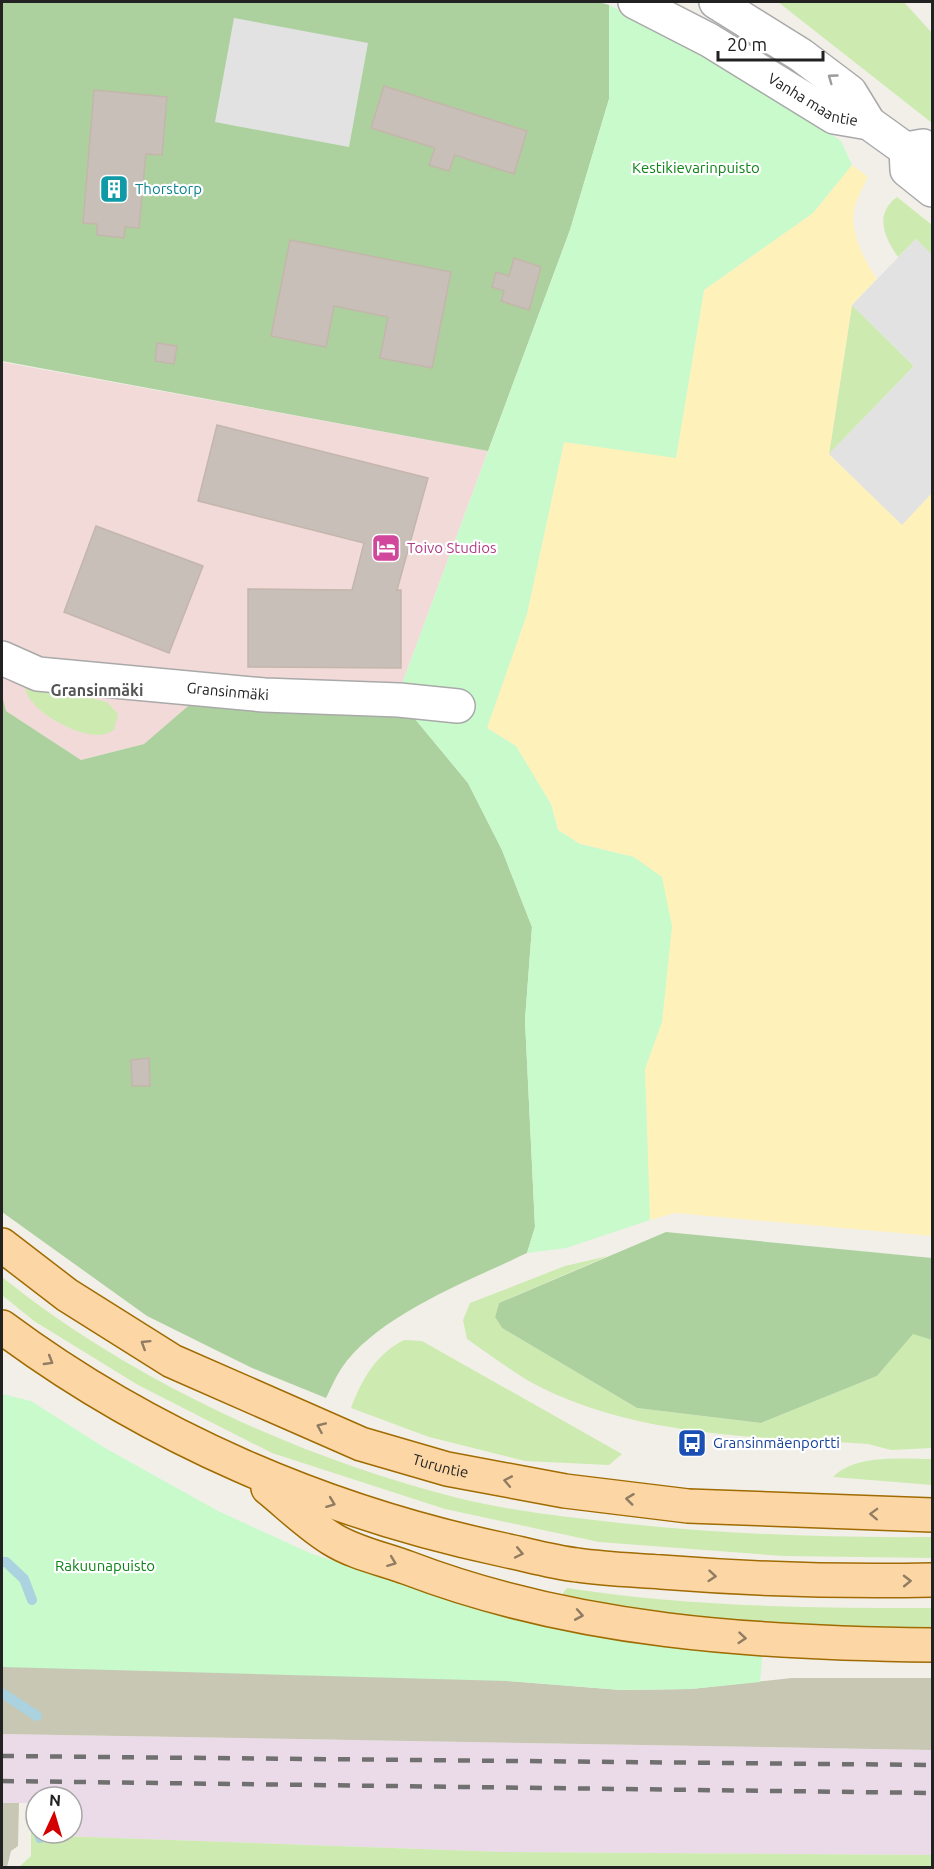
<svg xmlns="http://www.w3.org/2000/svg" width="934" height="1869" viewBox="0 0 934 1869" font-family="Ubuntu,sans-serif">
	<style>
		.commercial { fill: #f2dad9 }
		.industrial { fill: #ebdbe8 }
		.construction { fill: #c7c7b4 }
		.grass { fill: #cdebb0 }
		.forest { fill: #add19e }
		.sand { fill: #fff1ba }
		.park { fill: #c8facc }
		.parking { fill: #e2e2e2 }
		.lines { fill: none; stroke-linecap: round; stroke-linejoin: round }
		.stream { stroke: #aad3df; stroke-width: 10 }
		.building { fill: #c7bfb8; stroke: #c4b6ab; stroke-width: 1.5 }
		.minor-casing { stroke: #a9a9a9; stroke-width: 36 }
		.major-casing { stroke: #a06b00; stroke-width: 36 }
		.minor { stroke: #fff; stroke-width: 33 }
		.major { stroke: #fcd6a4; stroke-width: 33 }
		.rail { stroke: #707070; stroke-width: 4.5; stroke-dasharray: 12 12; stroke-linecap: butt }
		.oneway { stroke: #9c9c9c }
		.oneway2 { stroke: #8f7c63 }
		.labels { text-anchor: middle; stroke-width: 4.5; stroke-linejoin: round; paint-order: stroke }
		.street-label { font-size: 15px; fill: #222; stroke: #fff }
		.park-label { font-size: 15px; fill: #0c8416; stroke: #fff }
		.culture-label { font-size: 15px; fill: #0d838f; stroke: #fff; text-anchor: start }
		.hotel-label { font-size: 15px; fill: #b23c85; stroke: #fff; text-anchor: start }
		.transit-label { font-size: 15px; fill: #164399; stroke: #fff; text-anchor: start }
		.neighbourhood-label { font-size: 16px; font-weight: bold; fill: #555; stroke: #fff }
	</style>
	<rect width="100%" height="100%" fill="#f2efe9"/>
	<path class="commercial" d="M2,362l486,89 -86,233 -207,17 -51,43 -63,16 -75,-49 -4,-16z"/>
	<path class="industrial" d="M2,1734l930,16v105l-428,-3 -445,-16 -1,-3h14v-36h-36v6h-34z"/>
	<path class="construction" d="M2,1498l505,183 114,9 70,-1 101,-11h140v72l-930,-16z
		M2,1803h17l-1,43 -7,5 -4,16h-5z"/>
	<path class="grass" d="M778,2h126l28,31v90z
		M897,197l35,28v30l-16,-16 -18,18c-14,-20 -24,-43 -1,-60z
		M852,305l62,61 -85,88z
		M30,684l77,18 11,12 -4,16c-4,2 -10,5 -14,5 -24,1 -69,-23 -75,-46z
		M608,1256l-109,47 -4,14 7,11 135,80 124,15 116,-47 36,-43 19,7v108l-41,2 -23,-6c-109,-7 -224,-7 -324,-55 -27,-13 -52,-33 -77,-50l-4,-19 7,-17 95,-37z
		M2,1277c128,103 297,181 456,221 53,13 108,19 162,25 104,11 208,15 312,14v21l-149,-2 -184,-14 -154,-33 -173,-56 -134,-68 -104,-64 -32,-26z
		M404,1340l18,1 200,113 -13,11 -84,-4 -96,-24 -78,-29c11,-29 25,-54 53,-68z
		M932,1459v26l-99,-8c23,-23 68,-18 99,-18z
		M567,1588c122,19 242,20 365,20v26l-165,-5 -201,-28 -3,-8z
		M31,1803h5v30h22l1,3 445,16 428,3v12h-913l12,-11z"/>
	<path class="forest" d="M2,2h597l10,3v94l-39,131 -82,221 -486,-90z
		M2,695l4,16 75,49 63,-16 50,-43 214,9 60,73 34,67 30,77 -7,93 10,207 -8,26c-56,27 -150,62 -186,116 -6,9 -10,19 -15,29l-74,-30 -105,-52 -145,-104z
		M666,1232l266,26v82l-19,-6 -36,42 -116,47 -124,-15 -135,-80 -7,-11 4,-14z"/>
	<path class="sand" d="M852,165l16,12c-4,8 -9,17 -12,26 -9,24 7,56 21,76l-25,26 -23,149 73,70 30,-31v743l-257,-23 -25,7 -5,-151 17,-47 -28,-165 -54,-13 -22,-14 -7,-26 -35,-58 -29,-18 40,-114 37,-172 112,15 28,-167 109,-77z"/>
	<path class="park" d="M609,5l138,71 94,65 11,24 -39,48 -109,77 -28,168 -112,-16 -37,172 -40,114 29,18 35,58 7,26 22,14 54,13 28,20 10,49 -10,96 -17,47 5,151 -84,28 -39,5 8,-26 -10,-207 7,-93 -30,-77 -34,-67 -69,-83 3,-16 168,-454 39,-131z
		M2,1394l29,7 74,47 113,63 94,43 221,68 92,19 138,8 -3,33 -69,7 -70,1 -114,-9 -505,-14z"/>
	<path class="parking" d="M234,18l134,25 -19,104 -134,-25z
		M916,239l16,16v238l-30,32 -73,-71 85,-88 -62,-61z"/>
	<g class="lines">
		<path class="stream" d="M2,1562h4l18,17 8,21
			M2,1693l35,23
			M39,1833l1,5"/>
	</g>
	<path class="building" d="M384,86l143,45 -13,43 -59,-19 -6,16 -20,-6 6,-17 -64,-20z
		M94,90l73,7 -5,58 -16,-1 -7,74 -14,-1 -1,11 -27,-3v-11l-14,-1z
		M290,240l161,32 -19,96 -52,-10 8,-41 -54,-11 -8,41 -55,-11z
		M514,258l27,9 -12,43 -28,-9 3,-10 -12,-4 4,-15 13,4z
		M157,343l20,3 -3,18 -19,-3z
		M217,425l211,53 -31,112h4v78l-153,-1v-78l104,1 12,-47 -166,-42z
		M96,526l107,40 -34,87 -105,-41z
		M149,1058l1,28h-18l-1,-26z"/>
	<g class="lines">
		<g class="minor-casing">
			<g id="minor">
				<path id="s1" d="M635,2l74,38 125,77 35,6"/>
				<path d="M716,2l85,53 49,37 19,31 32,23 5,3 17,-3 9,8"/>
				<path d="M906,149l1,21 25,20"/>
				<path id="s2" d="M2,658l36,16 226,21 135,5 59,6"/>
			</g>
		</g>
		<g class="major-casing">
			<g id="major">
				<path id="s3" d="M2,1245l65,50 105,66 189,83 86,25 118,22 123,15 244,9"/>
				<path d="M2,1327c148,110 322,185 502,223 24,5 48,12 73,15 27,4 56,5 84,7 90,7 181,10 271,8"/>
				<path d="M268,1488c21,17 41,37 64,51 22,14 52,20 76,29 168,64 347,75 524,77"/>
			</g>
		</g>
		<use href="#minor" class="minor"/>
		<use href="#major" class="major"/>
		<path class="rail" d="M2,1756l930,9
			M2,1781l930,12"/>
	</g>
	<defs><path id="oneway-chevron" d="M-2-3.5L2.5 0L-2 3.5" fill="none" stroke-width="1.6" stroke-linecap="round" stroke-linejoin="round" transform="scale(1.5)"/></defs>
	<use class="oneway" href="#oneway-chevron" transform="translate(832 78) rotate(-144)"/>
	<g class="oneway2">
		<use href="#oneway-chevron" transform="translate(145 1344) rotate(-148)"/>
		<use href="#oneway-chevron" transform="translate(49 1361) rotate(31)"/>
		<use href="#oneway-chevron" transform="translate(321 1427) rotate(-156)"/>
		<use href="#oneway-chevron" transform="translate(508 1481) rotate(-169)"/>
		<use href="#oneway-chevron" transform="translate(630 1499) rotate(-173)"/>
		<use href="#oneway-chevron" transform="translate(331 1503) rotate(21)"/>
		<use href="#oneway-chevron" transform="translate(874 1514) rotate(-178)"/>
		<use href="#oneway-chevron" transform="translate(519 1553) rotate(12)"/>
		<use href="#oneway-chevron" transform="translate(392 1562) rotate(21)"/>
		<use href="#oneway-chevron" transform="translate(712 1576) rotate(5)"/>
		<use href="#oneway-chevron" transform="translate(907 1581) rotate(-1)"/>
		<use href="#oneway-chevron" transform="translate(579 1615) rotate(10)"/>
		<use href="#oneway-chevron" transform="translate(742 1638) rotate(5)"/>
	</g>
	<defs>
		<g id="building-square" transform="scale(1.5)"><rect x="-9" y="-9" width="18" height="18" rx="4" fill="#0f9aa8" stroke="#fff"/><path d="M-4-6H4V6H1V3H-1V6H-4ZM-2.5-4.3h1.7v1.8h-1.7ZM.8-4.3h1.7v1.8H.8ZM-2.5-1h1.7V.8h-1.7ZM.8-1h1.7V.8H.8Z" fill="#fff"/></g>
		<g id="hotel-square" transform="scale(1.5)"><rect x="-9" y="-9" width="18" height="18" rx="4" fill="#d1479c" stroke="#fff"/><path d="M-6-4.5h1.5V1H6V5H4.5V3h-9V5H-6ZM-4 0a1.8 1.8 0 1 1 3.6 0ZM.5 0V-2.5h3Q6-2.5 6 0Z" fill="#fff"/></g>
		<g id="bus-square" transform="scale(1.5)"><rect x="-9" y="-9" width="18" height="18" rx="4" fill="#1a4fb4" stroke="#fff"/><path d="M-5-6H5V4H4V6H2V4H-2V6H-4V4H-5ZM-3.5-4V0h7V-4ZM-3.5 1.2v1.5H-2V1.2ZM2 1.2v1.5H3.5V1.2Z" fill="#fff"/></g>
	</defs>
	<g fill-rule="evenodd">
		<use href="#building-square" x="114" y="189"/>
		<use href="#hotel-square" x="386" y="548"/>
		<use href="#bus-square" x="692" y="1443"/>
	</g>
	<g class="labels">
		<g class="street-label">
			<text dy="5" stroke="none"><textPath href="#s1" startOffset="204">Vanha maantie</textPath></text>
			<text dy="5" stroke="none"><textPath href="#s2" startOffset="230">Gransinmäki</textPath></text>
			<text dy="5" stroke="none"><textPath href="#s3" startOffset="495">Turuntie</textPath></text>
		</g>
		<g class="park-label">
			<text x="696" y="173">Kestikievarinpuisto</text>
			<text x="105" y="1571">Rakuunapuisto</text>
		</g>
		<g class="culture-label">
			<text x="135" y="194">Thorstorp</text>
		</g>
		<g class="hotel-label">
			<text x="407" y="553">Toivo Studios</text>
		</g>
		<g class="transit-label">
			<text x="713" y="1448">Gransinmäenportti</text>
		</g>
		<g class="neighbourhood-label">
			<text x="97" y="696">Gransinmäki</text>
		</g>
	</g>
	<rect width="934" height="1869" fill="none" stroke="#222222" stroke-width="6"/>
	<g transform="translate(54 1815) rotate(4)"><circle r="28" fill="#ffffff" stroke="#a7a7a7" stroke-width="1.5"/>
	<path d="M0-4.5L10 22L0 15L-10 22Z" fill="#d40000"/>
	<text y="-9" font-size="16" font-weight="bold" text-anchor="middle" fill="#222222">N</text>
	</g>
	<path d="M718 51v9h105v-9" fill="none" stroke="#222222" stroke-width="3"/>
	<text x="727" y="51" font-size="18" fill="#222222" stroke="#ffffff" stroke-width="4.5" paint-order="stroke">20 m</text>
</svg>
